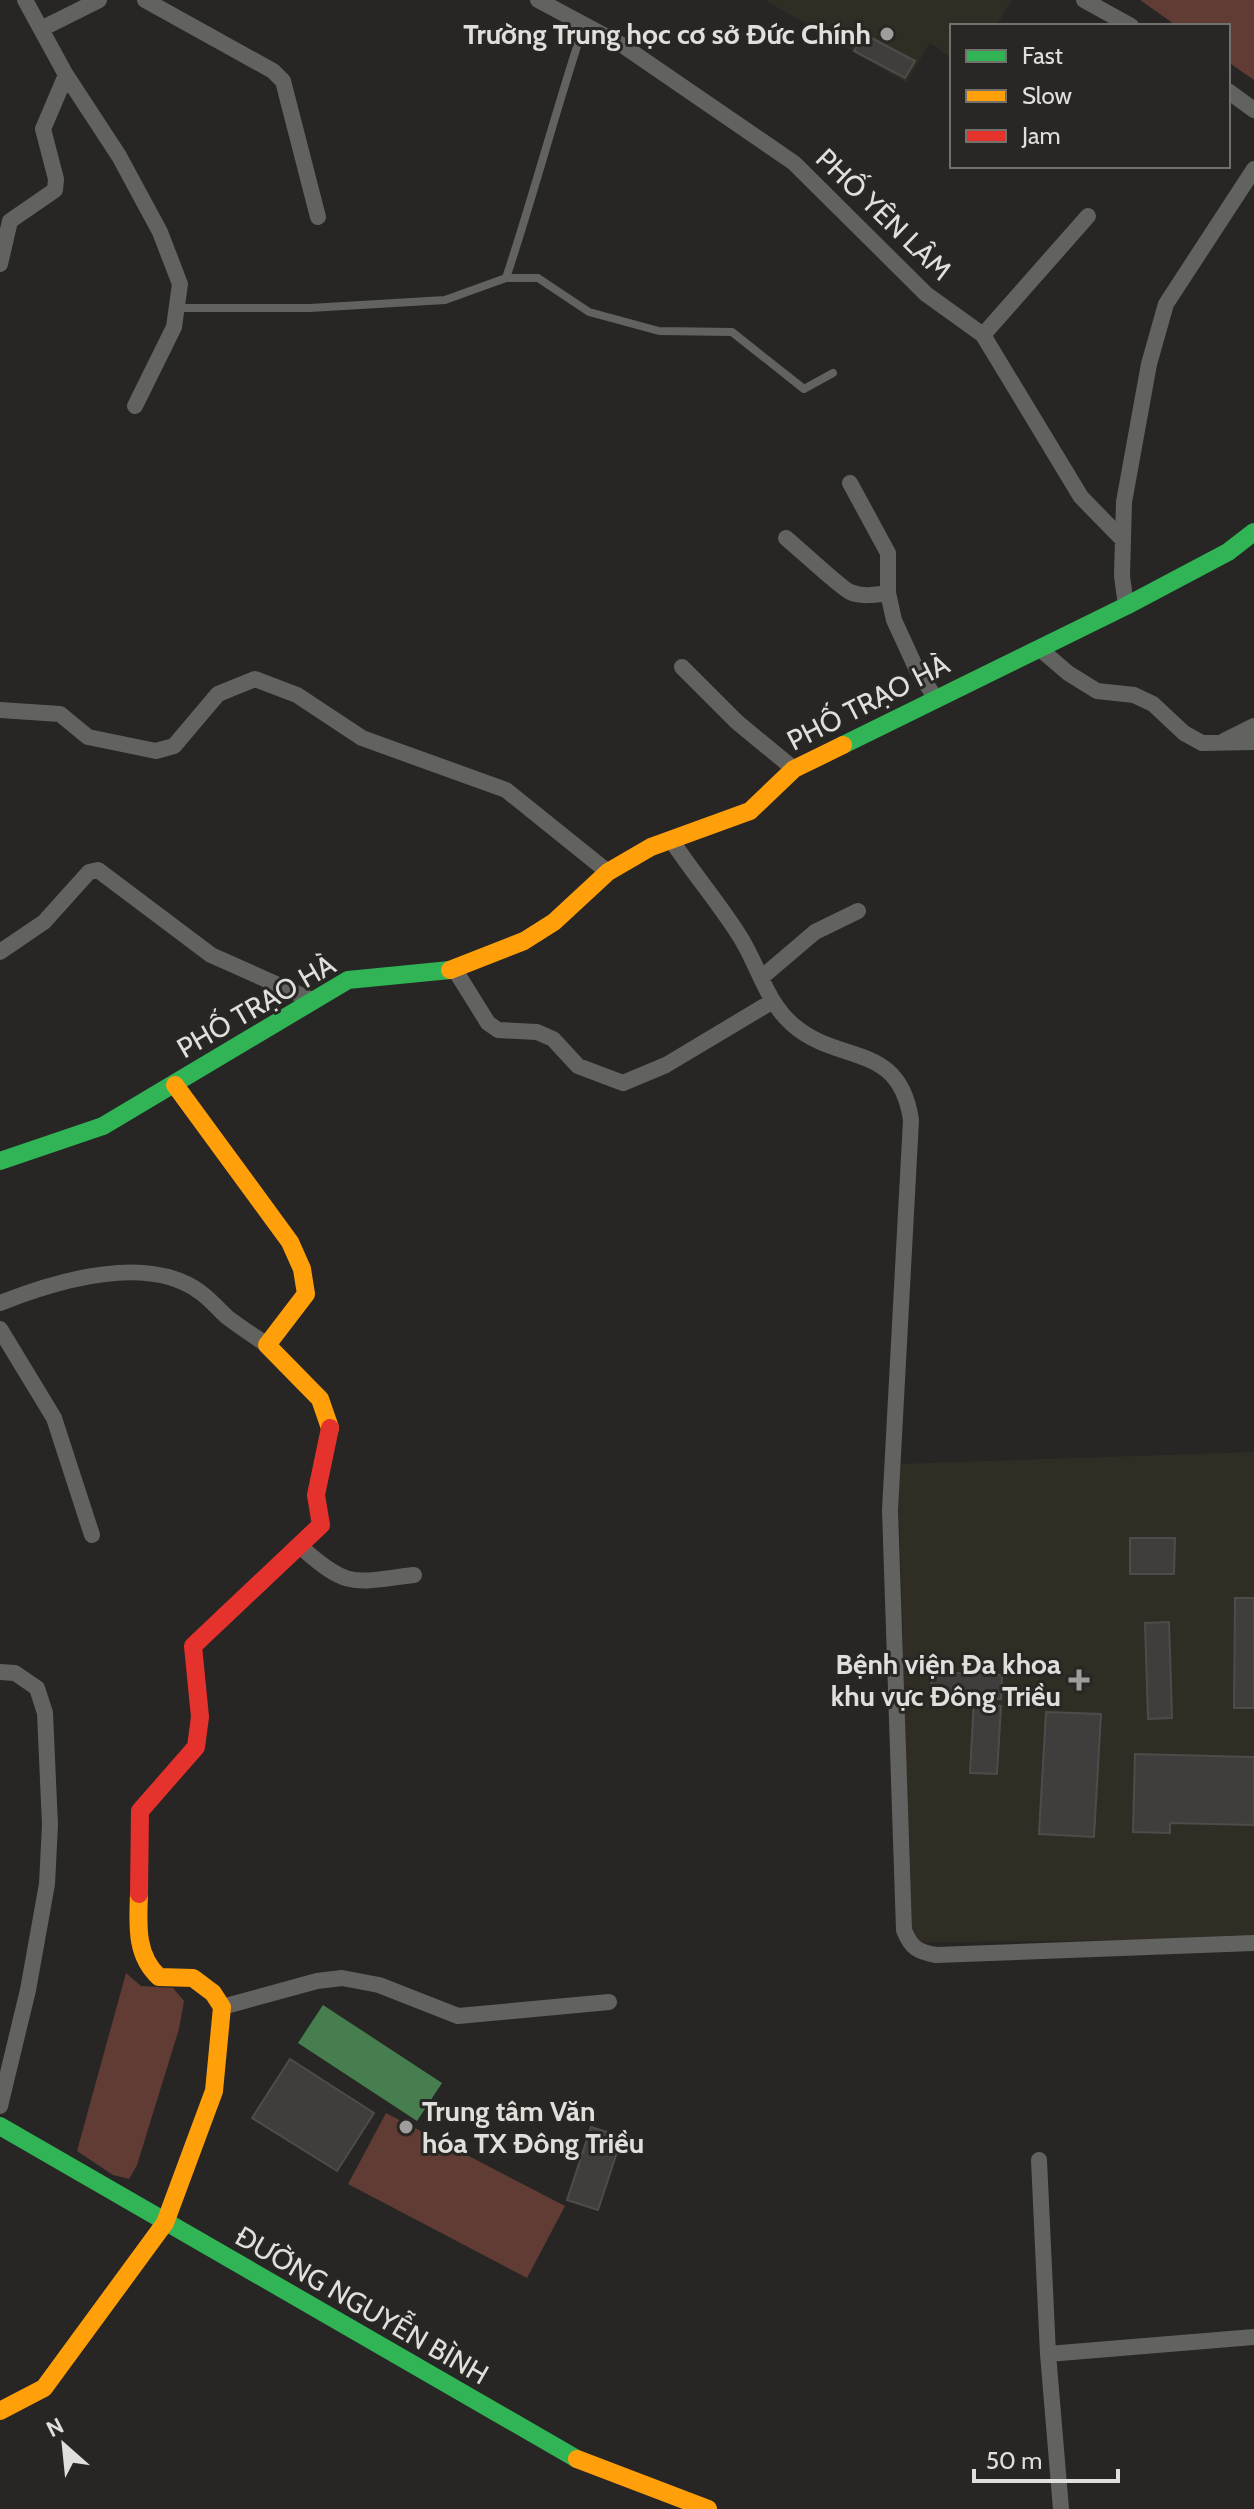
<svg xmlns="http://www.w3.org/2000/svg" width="1254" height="2509" viewBox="0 0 1254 2509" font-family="Cabin,sans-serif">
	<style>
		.built { fill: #302d24 }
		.green { fill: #613c34 }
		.water { fill: #467e50 }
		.building { fill: #403e3d; stroke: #4e4c4b; stroke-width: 2 }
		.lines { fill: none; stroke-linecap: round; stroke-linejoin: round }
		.lane { stroke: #626261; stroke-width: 8 }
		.street { stroke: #626261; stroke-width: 16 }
		.fast { stroke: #30b455; stroke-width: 18 }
		.slow { stroke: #ff9f0a; stroke-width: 18 }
		.jam { stroke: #e5322d; stroke-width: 18 }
		.poi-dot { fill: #9f9e9c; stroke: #282723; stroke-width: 3 }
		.labels { text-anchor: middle; stroke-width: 6; stroke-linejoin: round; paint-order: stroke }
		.poi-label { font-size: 28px; font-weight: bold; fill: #e0dfdc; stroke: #282723; text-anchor: end }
		.street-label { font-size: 28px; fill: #e0dfdc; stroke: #282723 }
	</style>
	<rect width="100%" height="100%" fill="#272624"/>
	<path class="built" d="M765,0h247l-16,26h-44v33l-22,-16 -24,40z
		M1254,1452v486l-351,5v-303l-6,-176z"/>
	<path class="green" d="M1140,0h114v80l-26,-18v-36h-51z
		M126,1973l15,13 32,2 11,13 -5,28 -42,136 -8,14 -16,-4 -36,-24z
		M386,2113l179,93 -38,72 -179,-94z"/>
	<path class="water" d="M323,2005l119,78 -25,38 -119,-78z"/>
	<path class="building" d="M864,34l51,27 -10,17 -51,-27z
		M1130,1538h45l-1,36h-44z
		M1235,1598h19v110h-20z
		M1169,1622l3,96 -24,1 -3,-96z
		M932,1672l70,3 -1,24h-17v6l17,1 -4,68 -27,-1 4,-75 -43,-2z
		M1046,1712l55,2 -7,123 -55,-3z
		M1135,1754l119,3v68l-84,-2v10l-37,-1z
		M290,2059l84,54 -37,58 -85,-53z
		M591,2127l31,10 -24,73 -31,-10z"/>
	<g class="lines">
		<path class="lane" d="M506,278c28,-84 50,-169 78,-253
			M177,308h133l135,-8 61,-22h32l51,34 70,19 73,1 72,57 29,-16"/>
		<path class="street" d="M25,0l41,75 53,81 41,76 20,52 -6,43 -39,79
			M145,0l128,71 10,10 35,136
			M538,0l84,45 172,118 132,131 57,41 98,162 42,43
			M1084,0l47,26
			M41,29l58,-29
			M1228,91l26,19
			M0,264l10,-43 45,-31 1,-11 -13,-50 23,-54
			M983,335l105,-119
			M850,483l38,70v40l6,27 22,48 20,31
			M786,538c11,9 56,51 64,54 12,5 25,3 38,1
			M1126,606l-4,-30 2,-74 25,-138 17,-60 88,-135
			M1040,649l28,24 29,18 37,4 19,9 31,29 18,10 52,-1
			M682,667l55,55 57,47
			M0,710l60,4 28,23 68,14 18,-5 44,-52 37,-15 42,16 65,43 144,52 102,82
			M1224,741l30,-15
			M672,841c21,32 46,61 67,94 19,29 26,65 53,89 47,42 107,16 119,96l-21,390 14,420c7,18 14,22 32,25l318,-12
			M0,952l44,-30 45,-50 9,-2 113,85 101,45
			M455,970l33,53 10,7 39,2 16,7 25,27 45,17 43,-18 107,-64
			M761,978l54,-46 43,-21
			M0,1303c56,-22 147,-50 200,-11 10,7 18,17 27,25 13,10 27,19 40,28
			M0,1329l54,89 38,117
			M302,1548c47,42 53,34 112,27
			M0,1672l15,1 22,15 8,25 5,112 -3,59 -19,106 -28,116
			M222,2007l95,-26 25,-3 37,7 79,31 151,-14
			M1039,2160l9,194 13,155
			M1048,2354l206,-17"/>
		<path class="fast" d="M843,745l283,-139 102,-54 26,-20
			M0,1161l103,-35 245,-146 102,-10
			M0,2126l577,333"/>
		<path class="slow" d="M450,970l74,-29 30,-19 54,-50 43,-25 99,-36 44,-42 49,-24
			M175,1085l115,157 12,27 4,25 -39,51 53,54 10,29
			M0,2411l44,-23 121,-165 49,-132 8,-84 -9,-14 -20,-15 -34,-1c-24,-22 -21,-53 -20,-83
			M577,2459l131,50"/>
		<path class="jam" d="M139,1894l1,-83 56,-64 4,-30 -7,-71 128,-121 -5,-30 14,-67"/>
	</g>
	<g class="poi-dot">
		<circle cx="887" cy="34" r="8"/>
		<path d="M1075 1668h8v8h8v8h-8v8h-8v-8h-8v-8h8z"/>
		<circle cx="406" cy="2127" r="8"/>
	</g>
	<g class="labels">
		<g class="poi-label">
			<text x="871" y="44">Trường Trung học cơ sở Đức Chính</text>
			<text x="1061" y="1674">Bệnh viện Đa khoa<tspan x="1061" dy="32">khu vực Đông Triều</tspan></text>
			<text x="422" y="2121" text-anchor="start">Trung tâm Văn<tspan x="422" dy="32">hóa TX Đông Triều</tspan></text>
		</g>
		<g class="street-label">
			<text transform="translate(884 214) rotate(44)" y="10">PHỐ YÊN LÂM</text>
			<text transform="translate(868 702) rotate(-27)" y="10">PHỐ TRẠO HÀ</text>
			<text transform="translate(256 1006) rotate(-30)" y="10">PHỐ TRẠO HÀ</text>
			<text transform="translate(362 2305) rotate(30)" y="10">ĐƯỜNG NGUYỄN BÌNH</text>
		</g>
	</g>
	<rect x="950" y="24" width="280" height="144" fill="#282723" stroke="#72716d" stroke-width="2"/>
	<rect x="966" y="50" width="40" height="12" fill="#30b455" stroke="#72716d" stroke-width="2"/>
	<text x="1022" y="64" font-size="24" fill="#e0dfdc">Fast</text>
	<rect x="966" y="90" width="40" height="12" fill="#ff9f0a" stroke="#72716d" stroke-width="2"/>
	<text x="1022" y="104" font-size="24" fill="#e0dfdc">Slow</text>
	<rect x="966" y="130" width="40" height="12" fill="#e5322d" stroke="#72716d" stroke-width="2"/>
	<text x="1022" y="144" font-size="24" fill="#e0dfdc">Jam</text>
	<g transform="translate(64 2445) rotate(333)" stroke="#282723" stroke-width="6" paint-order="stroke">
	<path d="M0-6L14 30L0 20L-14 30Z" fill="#e0dfdc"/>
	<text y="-12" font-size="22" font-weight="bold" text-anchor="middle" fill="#e0dfdc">N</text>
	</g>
	<path d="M974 2469v12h144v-12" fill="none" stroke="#e0dfdc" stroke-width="4"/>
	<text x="986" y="2469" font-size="24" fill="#e0dfdc" stroke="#282723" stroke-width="6" paint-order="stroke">50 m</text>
</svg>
